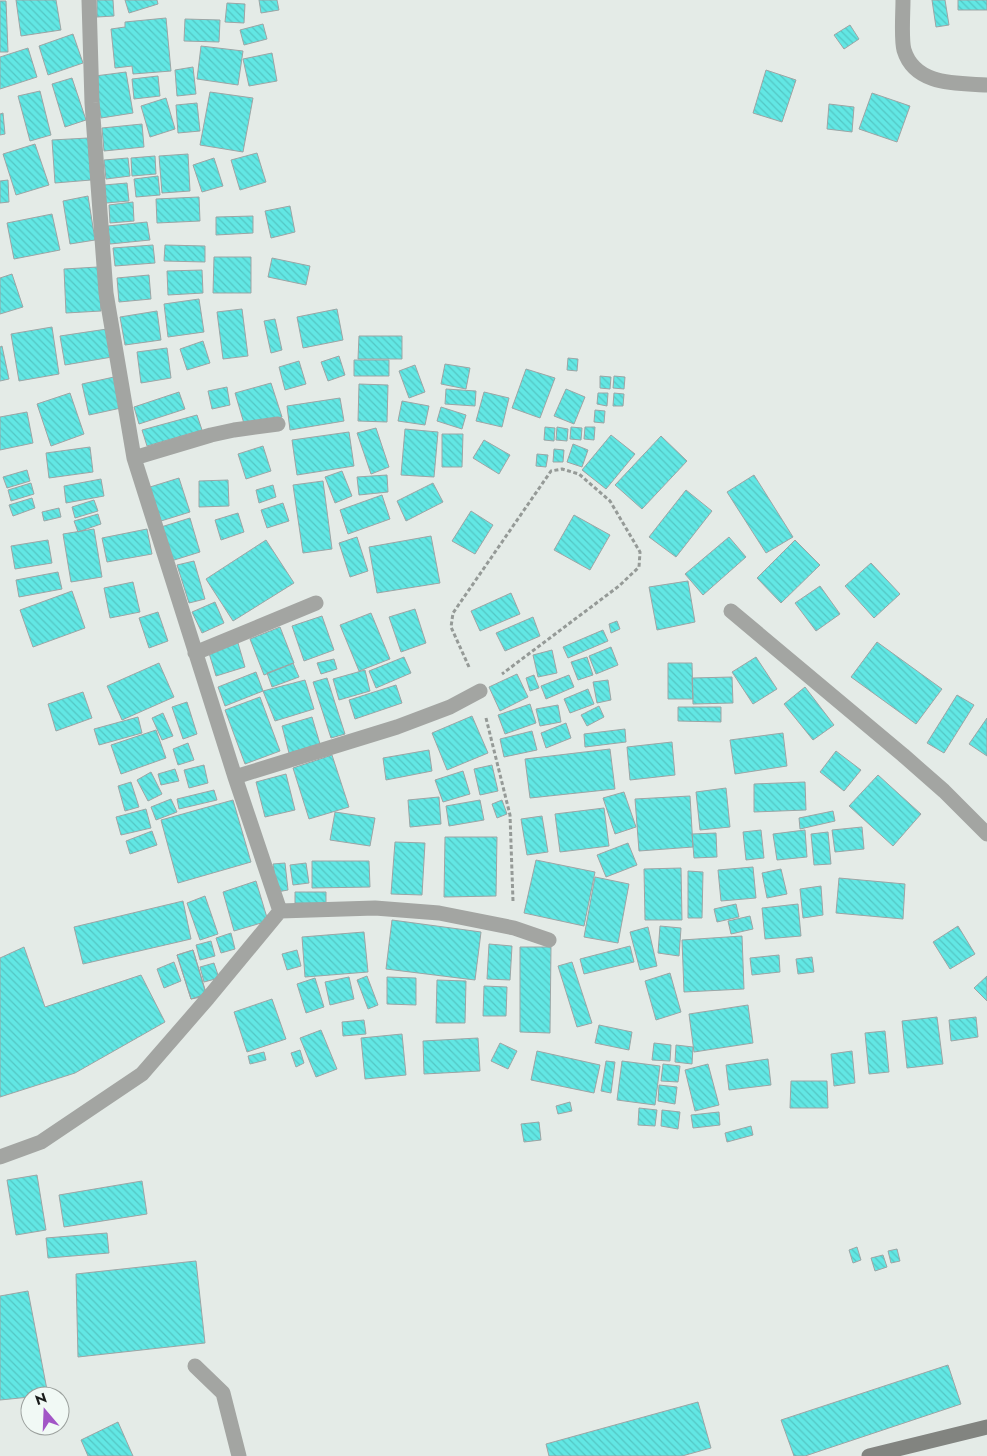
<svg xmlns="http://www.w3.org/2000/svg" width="987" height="1456" viewBox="0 0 987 1456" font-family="Jost,sans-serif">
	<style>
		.building { fill: url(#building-back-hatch); stroke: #9da5a5 }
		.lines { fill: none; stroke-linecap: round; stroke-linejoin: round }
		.path { stroke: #959a97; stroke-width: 3; stroke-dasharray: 4 2.5; stroke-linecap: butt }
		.lane { stroke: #a3a5a2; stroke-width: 15 }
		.street { stroke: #a3a5a2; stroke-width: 15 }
		.secondary { stroke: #828480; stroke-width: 15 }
	</style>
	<defs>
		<pattern id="building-back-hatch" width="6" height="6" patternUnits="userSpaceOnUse" patternTransform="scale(1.25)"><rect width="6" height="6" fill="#62e7e4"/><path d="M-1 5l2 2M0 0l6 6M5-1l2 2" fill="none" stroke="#54c6c3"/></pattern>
	</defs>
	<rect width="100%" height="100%" fill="#e4ebe7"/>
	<path class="building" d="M16,0h40l5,30 -40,6z
		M97,0h16l1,16 -17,1z
		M125,0h32l1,4 -29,9z
		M259,0h18l2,10 -18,3z
		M932,0h13l4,25 -13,2z
		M958,0h29v10h-29z
		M0,1h6l2,51h-8z
		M227,3l18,1 -1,19 -19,-1z
		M166,18l5,53 -38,3 -1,-8 -17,2 -4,-39 14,-2v-5z
		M185,19l35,1 -1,22 -35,-1z
		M263,24l4,15 -23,6 -4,-15z
		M850,25l9,14 -15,10 -10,-14z
		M73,34l10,29 -35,12 -9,-29z
		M201,46l42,5 -5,34 -41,-6z
		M28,48l9,29 -37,12v-32z
		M272,53l5,28 -28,5 -6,-27z
		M193,67l3,27 -19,2 -2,-26z
		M766,70l30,10 -14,42 -29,-9z
		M126,72l7,41 -32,5 -6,-42z
		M158,76l2,20 -26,3 -2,-20z
		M72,78l14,42 -21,7 -13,-43z
		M40,91l11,44 -21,6 -12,-45z
		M210,92l43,6 -10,54 -43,-7z
		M872,93l38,13 -13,36 -38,-13z
		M166,98l9,31 -25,8 -9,-31z
		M197,103l3,28 -22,2 -2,-28z
		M829,104l25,3 -2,25 -25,-3z
		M3,113l2,21 -5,1v-21z
		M142,124l2,23 -40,4 -2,-23z
		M88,138l3,42 -36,3 -3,-43z
		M35,144l14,41 -33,10 -13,-41z
		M257,153l9,29 -26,8 -9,-30z
		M188,154l2,37 -28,2 -3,-37z
		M155,156l1,18 -24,2 -1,-18z
		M128,158l2,18 -24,3 -2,-19z
		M214,158l9,28 -21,6 -9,-27z
		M158,176l2,19 -24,2 -2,-18z
		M8,180l1,22 -9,1v-22z
		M127,183l2,18 -23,2 -2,-18z
		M88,196l7,44 -25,4 -7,-43z
		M199,197l1,24 -43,2 -1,-24z
		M133,202l1,19 -24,2 -1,-18z
		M290,206l5,26 -24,6 -6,-27z
		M52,214l8,36 -46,9 -7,-36z
		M253,216v17l-37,2v-18z
		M147,222l3,18 -40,4 -2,-18z
		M153,245l2,18 -40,3 -2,-18z
		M165,245l40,1v16l-41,-1z
		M214,257h37v36h-38z
		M272,258l38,8 -4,19 -38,-8z
		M98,267l3,44 -35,2 -2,-44z
		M202,270l1,23 -35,2 -1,-24z
		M12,274l11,33 -23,7v-36z
		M149,275l2,24 -32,3 -2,-24z
		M199,299l5,33 -36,5 -4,-33z
		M242,309l6,47 -25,3 -6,-47z
		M337,309l6,31 -40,8 -6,-31z
		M157,311l4,29 -36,5 -5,-28z
		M275,319l7,31 -11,3 -7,-32z
		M52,327l7,47 -40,7 -8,-47z
		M107,329l5,28 -47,8 -5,-29z
		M359,336h43v23h-44z
		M203,341l7,22 -23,7 -7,-21z
		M2,346l7,33 -9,2v-34z
		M167,348l4,30 -30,5 -4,-31z
		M339,356l6,19 -17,6 -7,-19z
		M568,358l10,1 -1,12 -10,-1z
		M354,360h35v16h-35z
		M299,361l7,23 -21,6 -6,-23z
		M445,364l25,4 -4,21 -25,-5z
		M415,365l10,27 -16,6 -10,-27z
		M526,369l29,9 -15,40 -28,-10z
		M600,376l11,1 -1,12 -10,-1z
		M614,376l11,1 -1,12 -11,-1z
		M114,377l7,31 -32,7 -7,-31z
		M271,383l11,34 -37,10 -10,-34z
		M359,384l29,1 -1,37 -29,-1z
		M227,387l3,18 -18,4 -4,-18z
		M446,389l30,2 -1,15 -30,-2z
		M566,389l19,8 -11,27 -20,-8z
		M179,392l6,17 -46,15 -5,-17z
		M484,392l25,6 -7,29 -26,-6z
		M70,393l14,41 -33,12 -14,-42z
		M598,393h10l-1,13 -10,-2z
		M614,393l10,1 -1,12h-10z
		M340,398l4,23 -54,9 -3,-24z
		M402,401l27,5 -4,19 -27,-4z
		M441,407l25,8 -4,14 -25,-8z
		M595,410l10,1 -1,12 -10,-1z
		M27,412l6,31 -33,7v-33z
		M197,415l5,15 -55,16 -5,-16z
		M545,427l10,1 -1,13 -10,-1z
		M557,427l11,2 -1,12 -11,-1z
		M571,427l11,1 -1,12 -11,-1z
		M585,427h10l-1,13 -10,-1z
		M376,428l13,39 -18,7 -14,-41z
		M405,429l33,3 -4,45 -33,-2z
		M349,432l5,34 -57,9 -5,-35z
		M442,434h21l-1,33h-20z
		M611,435l24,19 -29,35 -24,-19z
		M661,436l26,25 -45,48 -27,-24z
		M484,440l26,15 -11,19 -26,-16z
		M573,444l15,6 -6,17 -15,-5z
		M263,446l8,25 -25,8 -8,-25z
		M90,447l3,25 -44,6 -3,-25z
		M554,449l10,1 -1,12h-10z
		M537,454l11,1 -2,12 -10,-1z
		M27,470l3,11 -23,7 -4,-11z
		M342,471l10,25 -17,7 -10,-26z
		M387,475l1,17 -29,3 -2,-18z
		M754,475l39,62 -27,16 -39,-61z
		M179,478l11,34 -29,9 -11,-34z
		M101,479l3,17 -38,7 -2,-17z
		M228,480l1,26 -30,1v-26z
		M323,481l9,68 -29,4 -10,-68z
		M31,483l3,11 -23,7 -3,-11z
		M433,483l10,19 -37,19 -9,-20z
		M273,485l3,12 -17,6 -3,-13z
		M686,490l26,21 -36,46 -27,-20z
		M382,495l8,24 -42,15 -8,-24z
		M32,498l3,10 -22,8 -4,-11z
		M94,500l4,11 -23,7 -3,-11z
		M283,503l6,18 -22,7 -6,-18z
		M59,508l2,9 -17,4 -2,-9z
		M471,511l22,14 -18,29 -23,-13z
		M238,513l6,19 -23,8 -6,-20z
		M98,514l3,10 -23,8 -4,-11z
		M574,515l36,20 -20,35 -36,-20z
		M190,518l10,34 -29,9 -10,-34z
		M94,529l8,48 -31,5 -8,-48z
		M147,529l5,25 -45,8 -5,-24z
		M431,536l9,47 -63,10 -8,-46z
		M357,537l11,34 -18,6 -11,-34z
		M729,537l17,20 -43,38 -18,-21z
		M48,540l4,23 -37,6 -4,-23z
		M266,540l28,43 -61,38 -27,-42z
		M795,540l25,25 -39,38 -24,-25z
		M194,561l11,38 -16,4 -12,-38z
		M871,563l29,31 -26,24 -29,-32z
		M58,572l4,17 -43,8 -3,-17z
		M688,581l7,41 -38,8 -8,-43z
		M133,582l7,30 -30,6 -6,-30z
		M820,586l20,28 -24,17 -21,-28z
		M72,591l13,37 -52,19 -13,-37z
		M511,593l9,21 -40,17 -9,-20z
		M215,602l9,21 -22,10 -10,-21z
		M415,609l11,34 -25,9 -12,-35z
		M158,612l10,29 -19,7 -10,-30z
		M371,613l19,46 -31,12 -19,-46z
		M322,616l12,34 -30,11 -12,-35z
		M533,617l7,19 -35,15 -9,-18z
		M617,621l3,8 -9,4 -2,-9z
		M280,627l14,36 -30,12 -14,-36z
		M603,630l5,11 -40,17 -5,-11z
		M877,642l65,47 -26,35 -65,-47z
		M238,643l7,24 -29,9 -7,-23z
		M611,647l7,18 -22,9 -7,-18z
		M552,650l5,23 -19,4 -5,-22z
		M404,657l7,16 -35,15 -7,-17z
		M587,657l6,18 -15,5 -7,-18z
		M756,657l21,32 -24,15 -21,-32z
		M334,659l3,10 -16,5 -4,-11z
		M159,663l15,34 -52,23 -15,-34z
		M293,663l6,14 -27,10 -5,-14z
		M668,663h24l1,36h-25z
		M365,670l5,21 -31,9 -6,-21z
		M256,672l7,19 -38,15 -7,-19z
		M517,674l11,23 -28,14 -11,-24z
		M534,675l5,13 -9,3 -4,-13z
		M569,675l5,12 -28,12 -5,-13z
		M732,677l1,26 -40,1 -1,-26z
		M327,678l18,56 -14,4 -18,-56z
		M305,680l9,29 -39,12 -12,-30z
		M608,680l3,20 -14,3 -4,-21z
		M396,685l6,18 -47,16 -6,-19z
		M805,687l29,38 -21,15 -29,-36z
		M588,689l6,15 -24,9 -6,-14z
		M83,692l9,26 -36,13 -8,-27z
		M957,695l17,10 -30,48 -17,-10z
		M260,697l20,54 -35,13 -20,-54z
		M187,702l10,32 -14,5 -11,-32z
		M530,704l6,19 -31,11 -7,-19z
		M558,705l3,17 -21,4 -4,-17z
		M599,706l5,11 -17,9 -6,-11z
		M678,707h43v15l-43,-1z
		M163,713l10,23 -11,4 -10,-22z
		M472,716l16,37 -41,17 -15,-37z
		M138,717l4,16 -43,12 -5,-16z
		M312,717l8,27 -31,9 -7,-27z
		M987,718v38l-18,-12z
		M566,723l5,15 -25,10 -5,-15z
		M625,729l1,13 -41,5 -1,-13z
		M156,730l10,28 -45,16 -10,-29z
		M532,731l5,19 -33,7 -4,-18z
		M783,733l4,33 -52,8 -5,-34z
		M672,742l3,33 -45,5 -3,-33z
		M188,743l6,17 -16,5 -5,-16z
		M610,749l5,40 -85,9 -5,-39z
		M429,750l3,21 -46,9 -3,-22z
		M836,751l25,19 -17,21 -24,-19z
		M332,755l17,52 -40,12 -16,-51z
		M204,765l4,18 -19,5 -5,-18z
		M492,765l6,26 -18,4 -6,-26z
		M175,769l4,12 -18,4 -3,-11z
		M463,771l7,23 -27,8 -8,-22z
		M151,772l11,22 -14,7 -11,-21z
		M286,774l9,36 -30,7 -9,-35z
		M878,775l43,39 -28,32 -44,-40z
		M131,782l8,25 -14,4 -7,-25z
		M805,782l1,28 -52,2v-28z
		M726,788l4,39 -30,3 -4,-38z
		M214,790l3,10 -38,9 -2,-10z
		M624,792l12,35 -21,7 -12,-36z
		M690,796l3,51 -54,4 -4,-52z
		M439,797l2,27 -31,3 -2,-27z
		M171,799l6,13 -21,8 -5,-13z
		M233,800l18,62 -73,21 -17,-63z
		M480,800l4,20 -35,6 -3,-20z
		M502,800l5,14 -10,4 -5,-14z
		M604,808l5,38 -49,6 -5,-38z
		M146,809l5,19 -30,7 -5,-18z
		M833,811l2,10 -35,8 -1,-11z
		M335,812l40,6 -5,28 -40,-6z
		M542,816l6,36 -21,3 -6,-36z
		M862,827l2,22 -29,3 -3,-22z
		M761,830l3,28 -18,2 -3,-28z
		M805,830l2,27 -30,3 -4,-26z
		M152,831l5,14 -27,9 -4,-13z
		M828,832l3,32 -17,1 -3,-31z
		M716,833l1,24 -23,1 -2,-24z
		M445,837h52l-1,59 -52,1z
		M395,842l30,1 -3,52 -31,-1z
		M628,843l9,22 -31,12 -9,-22z
		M536,860l59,12 -11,54 -60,-13z
		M312,861h57l1,26 -58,1z
		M285,863l3,27 -11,2 -4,-28z
		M306,863l3,20 -16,2 -3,-20z
		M753,867l3,31 -35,3 -3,-31z
		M681,868l1,52h-37l-1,-51z
		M781,869l6,25 -20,4 -5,-25z
		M688,871l15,1 -1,46h-14z
		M595,877l34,7 -11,59 -34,-6z
		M839,878l66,6 -2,35 -67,-6z
		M256,881l12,40 -34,10 -11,-39z
		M821,886l2,29 -20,3 -3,-29z
		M295,892h31v11h-31z
		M205,896l13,38 -18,6 -13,-37z
		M183,901l8,38 -108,25 -9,-37z
		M736,904l3,13 -22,5 -3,-13z
		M798,904l3,32 -36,3 -3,-31z
		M750,916l3,13 -22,5 -3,-13z
		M392,920l89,12 -6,48 -89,-11z
		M660,926l21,2 -2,28 -21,-3z
		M958,926l17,28 -25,15 -17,-27z
		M648,927l9,39 -17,4 -10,-38z
		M364,932l4,40 -63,5 -3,-40z
		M231,933l4,16 -14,4 -5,-15z
		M742,936l2,53 -60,3 -2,-52z
		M211,941l4,15 -15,4 -4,-15z
		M489,944l23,2 -2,34 -23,-1z
		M630,946l4,16 -50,12 -4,-15z
		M24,947l21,60 96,-32 24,47 -90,51 -75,24v-139z
		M520,947h31l-1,86 -30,-1z
		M193,950l13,44 -15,5 -14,-44z
		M193,950l14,46 -16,3 -14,-44z
		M297,950l4,16 -14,4 -5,-16z
		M779,955l1,17 -28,3 -2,-17z
		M812,957l2,15 -16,2 -2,-15z
		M174,962l7,19 -17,7 -7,-19z
		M572,962l20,61 -15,4 -19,-61z
		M214,963l5,15 -15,4 -4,-15z
		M670,973l11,39 -25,8 -11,-39z
		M367,976l11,29 -10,4 -11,-29z
		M987,976v25l-13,-13z
		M349,977l5,22 -24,6 -5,-23z
		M387,977l29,1v27l-29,-1z
		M315,978l9,29 -18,6 -9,-29z
		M437,980l29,1 -1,42h-29z
		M484,986l23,1 -1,29h-23z
		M272,999l14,40 -39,13 -13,-40z
		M748,1005l5,38 -59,9 -5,-38z
		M937,1017l6,47 -36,4 -5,-47z
		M976,1017l2,20 -27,4 -2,-21z
		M364,1020l2,14 -23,2 -1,-14z
		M599,1025l33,7 -3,18 -34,-7z
		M321,1030l16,39 -21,8 -16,-39z
		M885,1031l4,41 -20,2 -4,-41z
		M402,1034l4,41 -41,4 -4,-41z
		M478,1038l2,33 -56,3 -1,-33z
		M500,1043l17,8 -9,18 -17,-8z
		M654,1043l17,2 -1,16 -18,-1z
		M676,1045l17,2 -1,17 -17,-2z
		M300,1050l4,13 -8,4 -5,-14z
		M537,1051l63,14 -6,28 -63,-13z
		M852,1051l3,32 -21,3 -3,-32z
		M264,1052l2,8 -16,4 -2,-8z
		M768,1059l3,26 -42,5 -3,-25z
		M606,1061l9,1 -4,31 -10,-2z
		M622,1061l38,5 -5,39 -38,-5z
		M663,1064l17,2 -2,16 -17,-1z
		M708,1064l11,41 -24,6 -10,-41z
		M791,1081h36l1,27h-38z
		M659,1085l18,2 -2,17 -17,-3z
		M570,1102l2,9 -14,3 -2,-8z
		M639,1108l18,2 -2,16 -17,-1z
		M662,1110l18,2 -2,17 -17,-3z
		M719,1112l1,13 -27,3 -2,-13z
		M539,1122l2,18 -17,2 -3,-18z
		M751,1126l2,9 -26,7 -2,-9z
		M37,1175l9,55 -30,5 -9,-55z
		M142,1181l5,33 -83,13 -5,-32z
		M107,1233l2,20 -61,5 -2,-20z
		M857,1247l4,13 -8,3 -4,-13z
		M897,1249l3,12 -9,2 -3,-12z
		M883,1255l4,12 -12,4 -4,-13z
		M196,1261l9,82 -127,14 -2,-83z
		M28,1291l20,104 -18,1v1l-30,3v-104z
		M948,1365l13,39 -156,52h-11l-13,-36z
		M698,1402l13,46 -29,8h-133l-3,-12z
		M118,1422l15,34h-45l-7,-16z"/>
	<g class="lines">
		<path class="path" d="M469,667l-18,-40 2,-14 98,-142 11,-2 17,5 31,27 30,51 -1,15 -20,19 -117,88
			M486,718l24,97 3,86"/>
		<path class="lane" d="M195,1366l28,27 16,63"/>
		<path class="street" d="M903,0c0,13 -2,39 1,50 11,36 53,33 83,35
			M134,458l77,-23 23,-5 44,-6
			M731,611l172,144 41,36 43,43
			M195,653l121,-50
			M235,777l162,-50 53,-20 30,-16
			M280,911l95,-3 64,5 75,15 35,12
			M0,1157l41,-15 101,-68 66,-76 72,-87 -45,-134 -101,-319 -28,-165 -14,-190 -3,-103"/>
		<path class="secondary" d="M869,1456l118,-29"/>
	</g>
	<g transform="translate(45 1411) rotate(341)"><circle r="24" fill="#f1f9f5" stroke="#9ba09d"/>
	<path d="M0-4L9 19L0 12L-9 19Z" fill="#a255c6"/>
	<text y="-8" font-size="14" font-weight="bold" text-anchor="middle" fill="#191b1a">N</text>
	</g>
</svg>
